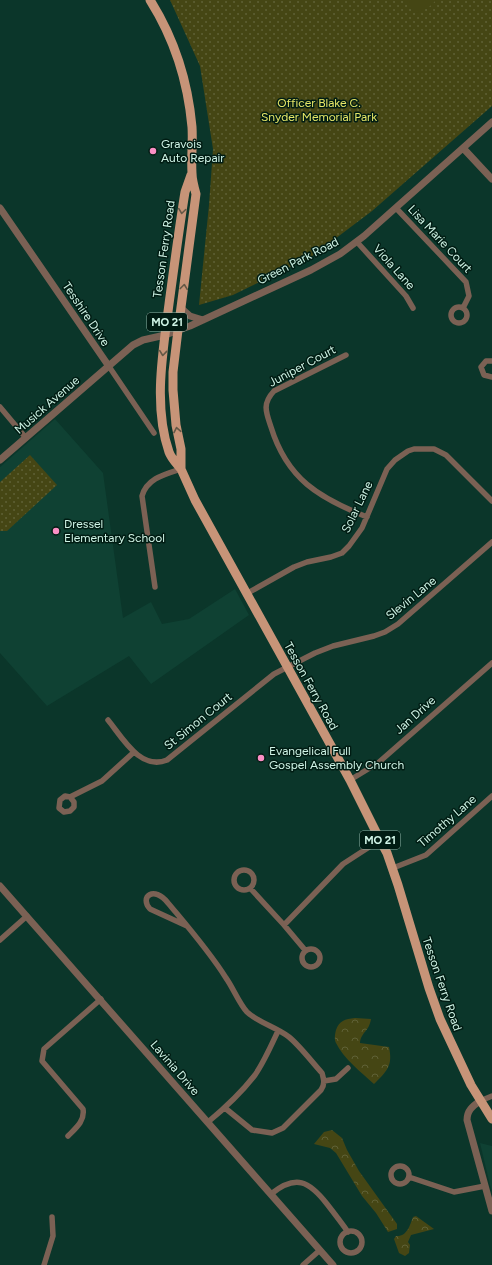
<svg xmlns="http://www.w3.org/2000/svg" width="492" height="1265" viewBox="0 0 492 1265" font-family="Figtree,sans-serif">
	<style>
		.built { fill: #0f4133 }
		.forest { fill: url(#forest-crowns) }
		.park { fill: url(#park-dots) }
		.pitch { fill: #454614 }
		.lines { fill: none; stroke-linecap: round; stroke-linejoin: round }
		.minor { stroke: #7b6154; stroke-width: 5.5 }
		.tertiary { stroke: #7b6154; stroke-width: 7 }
		.primary { stroke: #c79478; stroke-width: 9 }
		.oneway { stroke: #645846 }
		.poi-dot { fill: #fb8fc5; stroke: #001c13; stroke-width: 1.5 }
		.labels { text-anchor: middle; stroke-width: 3; stroke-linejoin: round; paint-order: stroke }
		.shield { fill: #001c13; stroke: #91b3a7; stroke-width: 1 }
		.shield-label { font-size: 11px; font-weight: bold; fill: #cff4e6 }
		.park-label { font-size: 12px; fill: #e5e667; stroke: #001c13 }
		.poi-label { font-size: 12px; fill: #cff4e6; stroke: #001c13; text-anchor: start }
		.street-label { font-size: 12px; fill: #cff4e6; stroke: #001c13 }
	</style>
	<defs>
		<pattern id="forest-crowns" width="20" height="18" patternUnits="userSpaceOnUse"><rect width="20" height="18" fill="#454614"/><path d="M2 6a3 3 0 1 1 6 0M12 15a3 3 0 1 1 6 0" fill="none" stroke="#5f6136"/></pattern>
		<pattern id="park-dots" width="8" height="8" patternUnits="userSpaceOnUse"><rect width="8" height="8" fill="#454614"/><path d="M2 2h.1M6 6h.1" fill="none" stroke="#5f6136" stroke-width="1.8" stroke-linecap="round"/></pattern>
	</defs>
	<rect width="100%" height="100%" fill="#0b362a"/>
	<path class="built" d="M55,419l48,54 20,145 28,-16 11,22 27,-5 46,-30 14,26 -98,69 -22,-28 -82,50 -47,-53v-186z
		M480,1143l12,3v45l-2,-6z"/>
	<path class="forest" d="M355,1018l16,1c-2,13 -10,13 -11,24l29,4c4,19 -2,24 -15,37 -12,-11 -31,-26 -38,-41 -2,-4 -1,-9 0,-13 3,-9 9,-11 19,-12z
		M332,1130l10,8 5,12 12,21 38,53v5l-9,3 -12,-19 -14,-17 -26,-43 -6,-5 -16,-4 10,-12z
		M416,1216l18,13 -23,6 -3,7 2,3 -1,8 -4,3 -6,-3 -5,-14 2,-3c11,1 14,-11 17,-19z"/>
	<path class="park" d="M170,0h322v106l-120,105 -61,46 -78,38 -34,10 10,-100 4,-56 -13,-83z
		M30,455l27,30 -50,46h-7v-49z"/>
	<path class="pitch" d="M402,0h34c-6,7 -12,11 -21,13z"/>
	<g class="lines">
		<path class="minor" d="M396,208l70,74 3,14 -6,12
			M357,242l49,54 7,12
			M451 315a8 8 0 1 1 16 0a8 8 0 1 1-16 0Z
			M346,355l-72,36c-12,13 -8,21 -3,36 16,52 48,71 96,90
			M492,361h-6l-5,6 3,8 8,2
			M108,365l46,68
			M0,407l26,31
			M155,587l-13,-91c5,-18 24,-22 39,-27
			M246,594l48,-27 13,-5 24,-5 11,-4 7,-7 13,-18 25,-59 8,-9 13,-9 6,-2h20l12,6 46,46
			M108,720c14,17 32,51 59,40l107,-86 41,-21 18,-7 41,-10 11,-4 13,-8 94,-82
			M350,780l28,-17 114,-100
			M70,797l4,5v5l-4,4 -6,1 -5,-4 1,-8 5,-4 5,1 32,-16 32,-29
			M393,868l33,-13 66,-59
			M234 880a10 10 0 1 1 20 0a10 10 0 1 1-20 0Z
			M250,888l34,37 21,25
			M284,925l59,-61 37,-24
			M187,926l-37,-17c-11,-12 4,-24 18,-6 20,24 41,48 58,75 6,8 14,27 21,34 12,11 29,15 42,25 11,9 23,25 33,36 2,7 3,11 -1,17l-38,38 -11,5 -20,-3 -27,-22
			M0,940l27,-24
			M302 958a9 9 0 1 1 18 0a9 9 0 1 1-18 0Z
			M324,1081l12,-2 12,-11
			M480,1101l12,-5
			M208,1122c17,-14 33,-29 47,-47 9,-13 16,-29 23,-44
			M68,1136c8,-8 17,-15 15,-27l-41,-48 2,-12 57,-50
			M391 1175a9 9 0 1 1 18 0a9 9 0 1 1-18 0Z
			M409,1177l45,15 31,-6
			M271,1194c25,-20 38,-13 56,10 7,9 14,18 21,28
			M340 1242a11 11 0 1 1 22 0a11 11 0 1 1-22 0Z
			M44,1265l9,-29 -1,-19
			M303,1265l17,-15"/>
		<path class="tertiary" d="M463,148l29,31
			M0,208l108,157
			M181,308l9,8 13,4
			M0,460l133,-115 10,-5 22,-5 25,-9 121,-56 29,-16 24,-18 128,-114
			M0,886l333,379
			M480,1101c-7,5 -13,9 -13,19l25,91"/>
		<path class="primary" d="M150,0c24,38 38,82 42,127 1,15 -1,30 0,46 0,6 2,14 4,21l-18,136 -5,42v18l3,35 5,24v20l14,31 155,280 30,60 7,13 11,32 31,103 11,31 31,66 21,34
			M181,469c-4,-5 -10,-11 -12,-17 -16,-46 -6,-101 0,-148 5,-37 10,-75 16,-112l6,-17"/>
	</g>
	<defs><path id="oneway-chevron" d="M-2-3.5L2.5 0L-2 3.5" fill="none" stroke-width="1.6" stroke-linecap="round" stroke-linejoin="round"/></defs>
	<g class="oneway">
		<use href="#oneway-chevron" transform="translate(182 211) rotate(98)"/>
		<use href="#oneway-chevron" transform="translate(184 287) rotate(-83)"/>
		<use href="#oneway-chevron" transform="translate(163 353) rotate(96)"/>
		<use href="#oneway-chevron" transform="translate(177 430) rotate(-101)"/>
	</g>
	<g class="poi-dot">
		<circle cx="153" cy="151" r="4"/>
		<circle cx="56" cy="531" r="4"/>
		<circle cx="261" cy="758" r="4"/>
	</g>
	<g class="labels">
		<g class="shield">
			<rect x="147" y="313" width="40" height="18" rx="3"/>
			<rect x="360" y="831" width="40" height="18" rx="3"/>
		</g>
		<g class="shield-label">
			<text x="167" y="326">MO 21</text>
			<text x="380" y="844">MO 21</text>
		</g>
		<g class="park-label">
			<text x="319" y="107">Officer Blake C.<tspan x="319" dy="14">Snyder Memorial Park</tspan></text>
		</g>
		<g class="poi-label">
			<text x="161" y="148">Gravois<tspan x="161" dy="14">Auto Repair</tspan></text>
			<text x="64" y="528">Dressel<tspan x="64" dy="14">Elementary School</tspan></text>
			<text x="269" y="755">Evangelical Full<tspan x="269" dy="14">Gospel Assembly Church</tspan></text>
		</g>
		<g class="street-label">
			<text transform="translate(440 239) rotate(47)" y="4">Lisa Marie Court</text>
			<text transform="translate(164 249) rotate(-82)" y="4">Tesson Ferry Road</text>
			<text transform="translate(298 261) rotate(-27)" y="4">Green Park Road</text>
			<text transform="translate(394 267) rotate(48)" y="4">Viola Lane</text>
			<text transform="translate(86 314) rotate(56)" y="4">Tesshire Drive</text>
			<text transform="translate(302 366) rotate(-28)" y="4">Juniper Court</text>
			<text transform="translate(47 405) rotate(-41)" y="4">Musick Avenue</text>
			<text transform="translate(357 507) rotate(-64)" y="4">Solar Lane</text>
			<text transform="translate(411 598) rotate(-39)" y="4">Slevin Lane</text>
			<text transform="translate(311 686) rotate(61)" y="4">Tesson Ferry Road</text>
			<text transform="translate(415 715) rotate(-42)" y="4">Jan Drive</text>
			<text transform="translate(198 721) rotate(-39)" y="4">St Simon Court</text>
			<text transform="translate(447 821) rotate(-41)" y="4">Timothy Lane</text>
			<text transform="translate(442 984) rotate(71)" y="4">Tesson Ferry Road</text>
			<text transform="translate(175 1068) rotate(49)" y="4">Lavinia Drive</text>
		</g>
	</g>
</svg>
